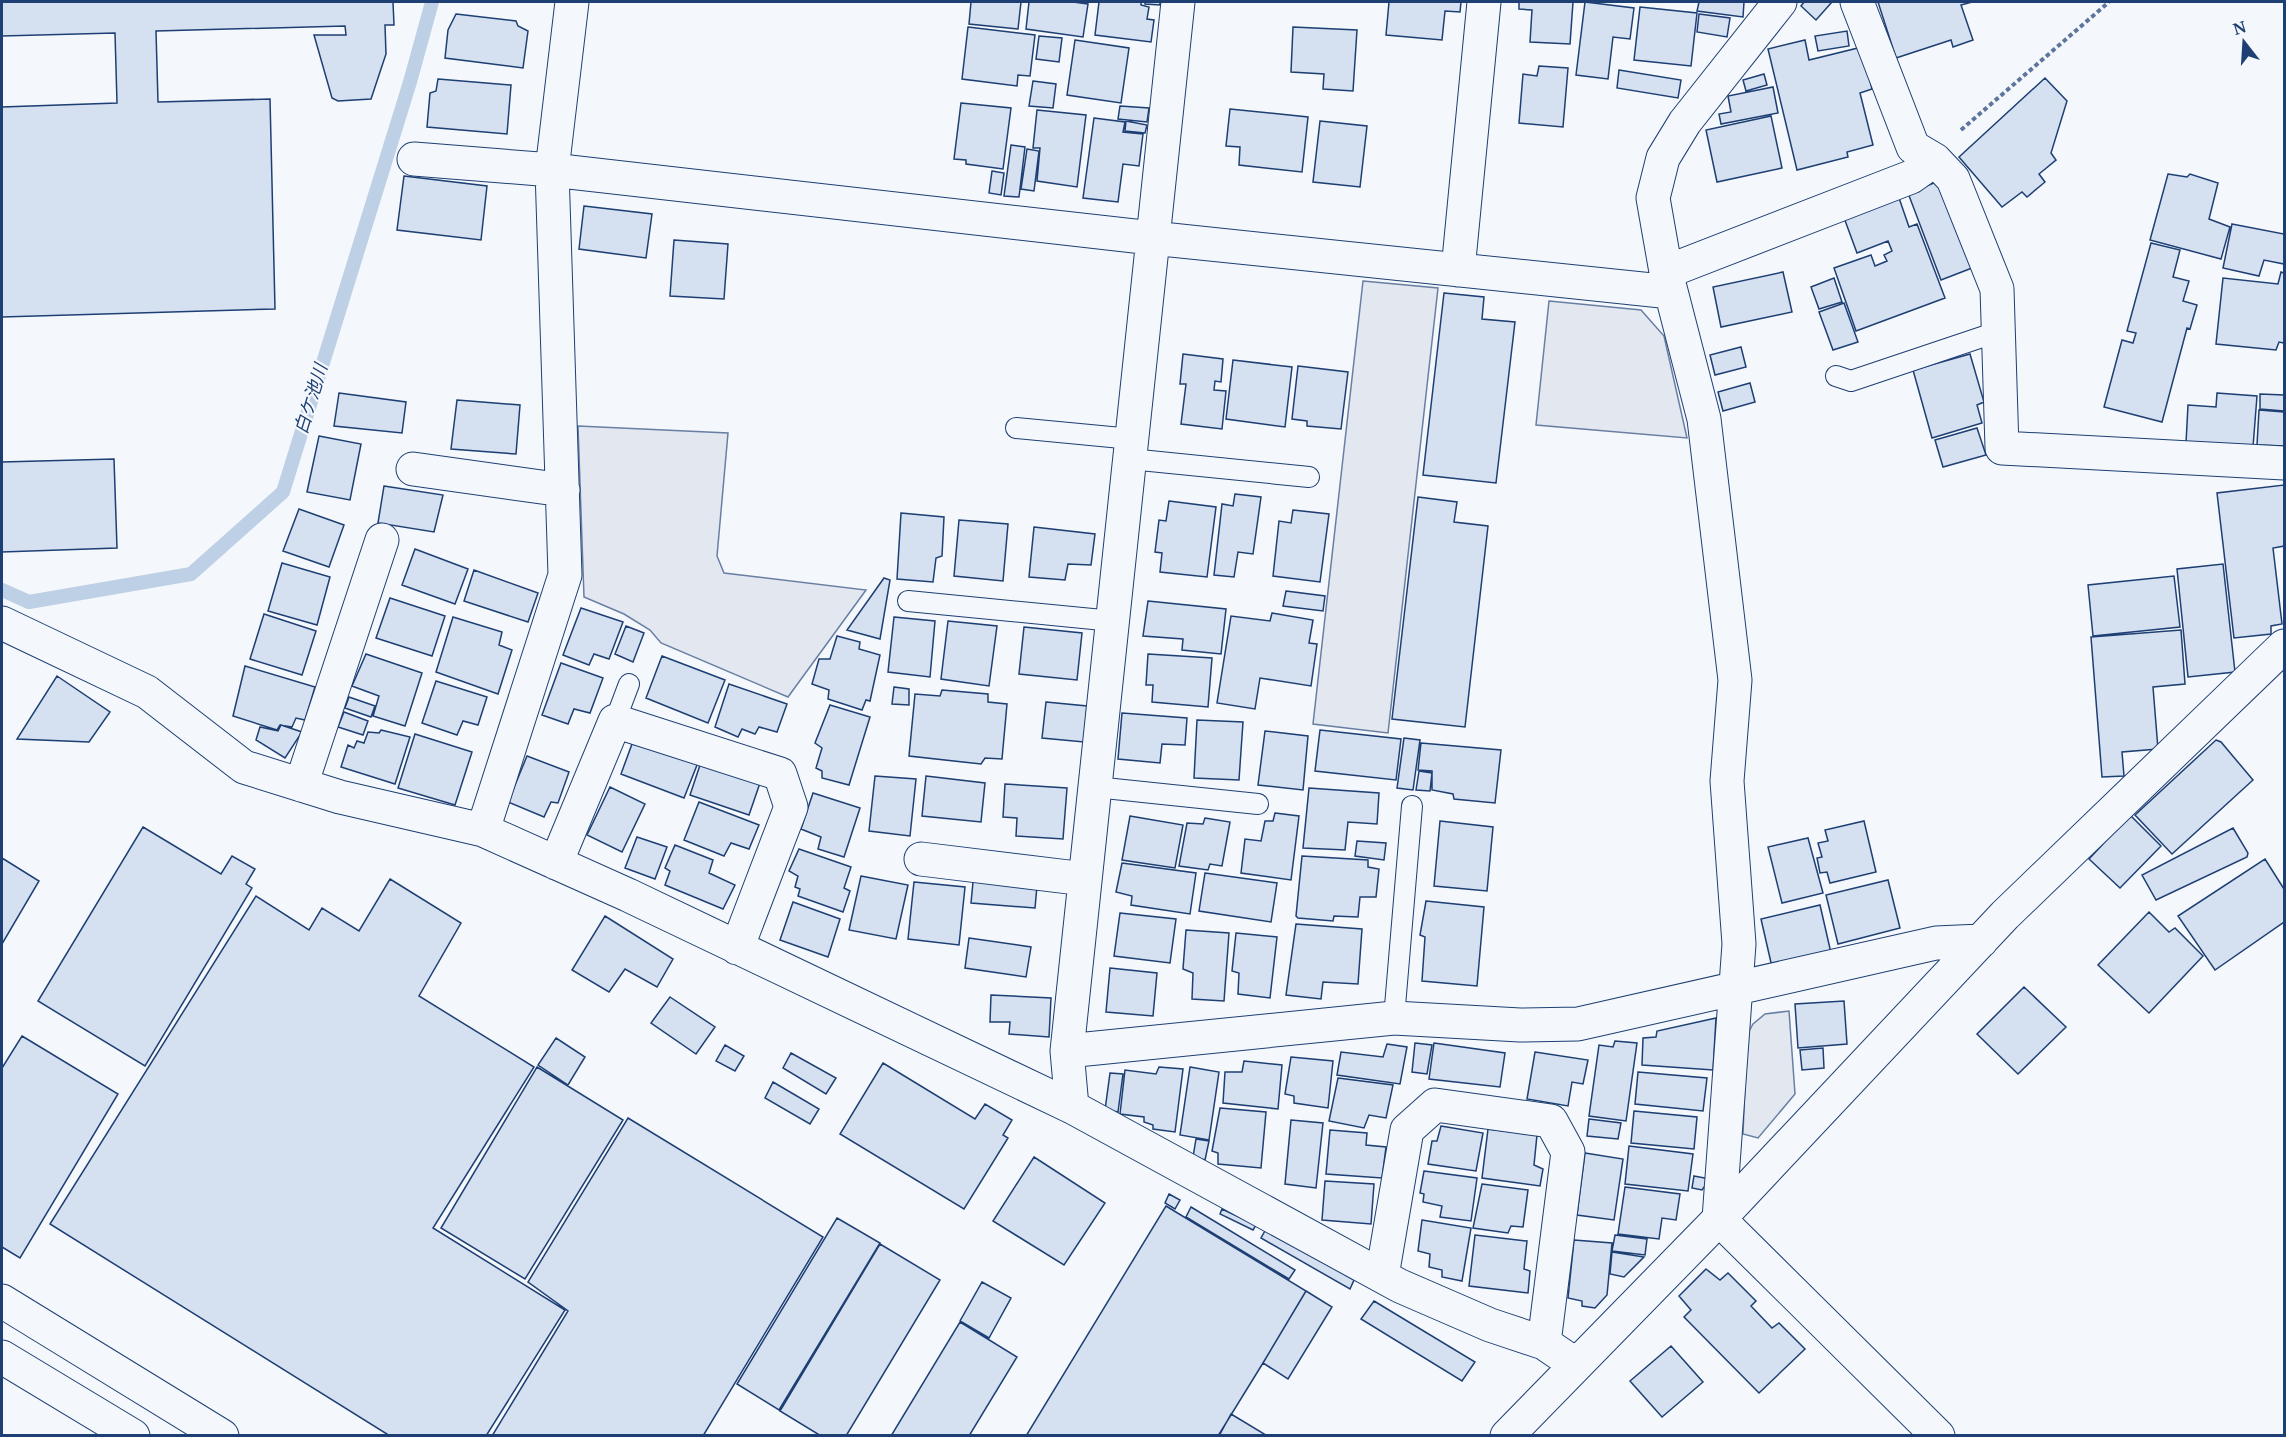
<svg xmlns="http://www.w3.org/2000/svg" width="2286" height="1437" viewBox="0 0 2286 1437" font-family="'Noto Serif','Noto Sans JP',serif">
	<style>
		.parking { fill: #e3e8f0; stroke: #687fa3; stroke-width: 1.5 }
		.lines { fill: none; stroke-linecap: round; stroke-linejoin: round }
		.stream { stroke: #bed0e5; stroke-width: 14 }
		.building { fill: #d5e0f0; stroke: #1d3f73; stroke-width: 1.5 }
		.lane-casing { stroke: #1d3f73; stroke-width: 22 }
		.street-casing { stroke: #1d3f73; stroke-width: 35 }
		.path { stroke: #5e769c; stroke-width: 4; stroke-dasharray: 4.5 3; stroke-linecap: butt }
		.lane { stroke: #f4f7fb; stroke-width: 20 }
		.street { stroke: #f4f7fb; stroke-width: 33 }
		.labels { text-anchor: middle; stroke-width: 4.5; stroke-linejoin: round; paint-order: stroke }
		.water-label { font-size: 18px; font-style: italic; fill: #1d3f73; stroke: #f4f7fb }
	</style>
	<rect width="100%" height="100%" fill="#f4f7fb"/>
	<path class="parking" d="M1363,281l75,7 -50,445 -75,-9z
		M1549,301l92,9 23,26 23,102 -151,-13z
		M578,426l150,7 -11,123 7,17 142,17 -78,107 -127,-54 -11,-13 -26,-16 -40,-17z
		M1789,1011l6,83 -37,44 -15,-4 4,-99 6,-11 12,-10z"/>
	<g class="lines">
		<path class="stream" d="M2,590l27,12 162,-28 92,-82 127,-410 22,-80"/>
	</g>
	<path class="building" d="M2,2h391l1,23h-9l1,29 -15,45 -33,2 -6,-3 -18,-63h32l-1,-9 -189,5 2,71 112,-3 5,210 -273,8v-210l115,-4 -2,-70 -113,3z
		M971,2h50l-3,27 -49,-5z
		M1029,2h44l15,2 -5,33 -57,-8z
		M1099,2h42v3l8,2 -2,12 7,1 -3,22 -56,-7z
		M1145,2h15v3l-15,-1z
		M1389,2h72l-1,10 -15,-1 -3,29 -56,-5z
		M1519,2h54l-3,42 -40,-2 2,-32 -13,-1z
		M1585,2l49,6 -4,31 -17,-2 -5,42 -32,-4z
		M1699,2h45l-1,15 -46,-6z
		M1804,2h28l-16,18 -15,-14z
		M1878,2h94l-11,3 12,35 -20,7 -2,-7 -55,18z
		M1640,7l57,6 -6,53 -57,-6z
		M456,14l60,7 2,5 10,5 -5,37 -78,-10 3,-28z
		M1699,14l31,4 -3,19 -30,-5z
		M968,27l67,8 -5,41 -12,-1 -1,11 -55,-7z
		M1293,27l64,3 -4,61 -30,-2 1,-15 -33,-2z
		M1847,31l2,15 -31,5 -3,-15z
		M1039,36l23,2 -3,24 -23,-3z
		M1075,40l54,8 -8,55 -54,-8z
		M1805,40l4,20 53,-13 10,42 -12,4 13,52 -26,7 1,5 -51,13 -29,-121z
		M1539,66l29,2 -5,59 -44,-4 4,-49 14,2z
		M1619,70l62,10 -3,18 -61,-10z
		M1764,74l3,11 -21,6 -3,-11z
		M2045,78l22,23 -16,52 5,7 -17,14 6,8 -18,15 -5,-5 -20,15 -43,-50z
		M438,79l73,6 -4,49 -80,-7 3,-34 6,-2z
		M1033,81l23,3 -3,24 -24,-2z
		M1773,87l5,26 -57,11 -2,-10 12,-2 -3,-16z
		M961,103l50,5 -8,61 -37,-5v-4l-12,-1z
		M1120,106l29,2 -2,14 -29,-3z
		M1230,109l78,8 -6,55 -63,-7 1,-18 -14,-1z
		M1037,110l49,5 -9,72 -40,-6 3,-33h-7z
		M1771,116l11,52 -65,14 -11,-52z
		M1094,118l31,4 -2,10 20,2 -4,32 -16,-2 -5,38 -35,-4z
		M1126,121l21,4 -2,8 -20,-2z
		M1320,121l47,5 -7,61 -47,-5z
		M1011,145l14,2 -6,50 -15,-1z
		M1027,149l12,2 -5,40 -13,-2z
		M992,171l12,2 -3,22 -12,-2z
		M2168,174l19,3 3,-3 28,9 -9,36 21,8 -9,32 -71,-19z
		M404,176l83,10 -6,54 -84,-10z
		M1939,181l33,87 -31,12 -33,-87z
		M1898,195l11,32 8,-3 28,74 -89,33 -22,-63 37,-13 4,11 12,-5 -3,-6 8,-4 -4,-10 -31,12 -14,-38z
		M584,206l68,8 -6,44 -67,-9z
		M2232,224l52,10v30l-20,-4 -5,16 -36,-8z
		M674,240l54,4 -4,55 -54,-3z
		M2151,243l29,7 -7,27 16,4 -6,20 14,4 -7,24 -3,-1 -25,94 -58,-15 18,-67 11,3 3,-10 -9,-2z
		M1783,272l9,40 -71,15 -8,-40z
		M2281,272l3,1v70l-5,-1 -3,8 -60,-6 7,-66 55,6z
		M1834,278l8,24 -23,7 -8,-22z
		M1444,293l40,4 -2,22 33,3 -19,161 -73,-8z
		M1844,303l14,39 -25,8 -14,-38z
		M1741,347l5,20 -31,8 -5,-20z
		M1183,354l40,5 -2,23 -6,-1 -1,9 12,1 -4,38 -41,-5 5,-40h-6z
		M1970,354l14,48 -7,3 5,18 -50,15 -19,-68z
		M1233,360l59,7 -7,60 -59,-8z
		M1298,366l50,6 -7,57 -34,-3v-5l-15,-2z
		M1750,383l5,19 -32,9 -5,-19z
		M339,393l67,9 -4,31 -68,-7z
		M2217,393l40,3 -4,51 -67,-4 2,-38 28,2z
		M2260,394l24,1v16l-24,-2z
		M457,400l63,5 -4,49 -65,-5z
		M2259,410l25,2v34l-27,-1z
		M1977,428l9,27 -43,12 -8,-27z
		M319,436l42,8 -11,56 -43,-8z
		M114,459l3,89 -115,4v-90z
		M2284,485v61l-11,2 9,76 -11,2v8l-37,4 -17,-145z
		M384,486l59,9 -9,37 -56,-9z
		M1235,494l26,3 -8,57 -15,-2 -4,25 -20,-2 8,-71 11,2z
		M1418,497l39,5 -3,20 34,4 -23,201 -73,-8z
		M1169,501l47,6 -9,70 -47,-5 2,-19 -7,-1 4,-32 7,1z
		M299,509l45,16 -15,42 -46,-16z
		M1293,510l36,4 -9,68 -47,-6 6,-55 12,2z
		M901,513l43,4 -2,39 -6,2 -3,24 -36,-3z
		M959,520l49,4 -5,57 -49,-5z
		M1034,527l61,7 -4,31 -23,-1 -3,16 -36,-3z
		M415,549l53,20 -13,35 -53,-19z
		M282,563l48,14 -13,48 -49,-14z
		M2223,564l12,108 -47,5 -11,-108z
		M474,570l64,23 -10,29 -64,-21z
		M2174,576l6,51 -87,9 -5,-51z
		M884,578l6,2 -10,59 -33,-9z
		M1286,591l39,5 -2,15 -40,-5z
		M390,598l55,18 -13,40 -56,-18z
		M1148,601l78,8 -5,45 -39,-4 1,-11 -40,-3z
		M581,608l42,14 -14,37 -15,-5 -5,11 -26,-10z
		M1272,613l41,7 -4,23 8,1 -6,42 -51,-8 -5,31 -38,-6 14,-87 39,5z
		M264,614l52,17 -14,44 -52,-16z
		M453,617l49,15 -3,13 13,5 -14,44 -62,-22z
		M894,617l41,4 -5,56 -42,-5z
		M948,621l49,5 -8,60 -48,-7z
		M626,626l18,7 -11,29 -18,-8z
		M1024,627l58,6 -5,47 -58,-6z
		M2181,630l4,54 -32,3 5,62 -36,3 2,24 -22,1 -11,-140z
		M837,636l23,6 -1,7 21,6 -10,46 -4,-1 -4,10 -34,-11 1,-9 -17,-6 7,-25h11z
		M366,654l56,19 -17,53 -32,-10 6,-20 -27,-10z
		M1148,654l64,4 -4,49 -56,-5 1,-17h-7z
		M662,656l63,24 -17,43 -62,-25z
		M561,663l42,15 -13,35 -16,-4 -6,15 -26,-9z
		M245,666l70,21 -10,33 -9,-2 -4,9 -12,-2 -3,5 -44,-14z
		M57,676l53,36 -21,30 -72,-3z
		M436,681l51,16 -9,28 -15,-4 -6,14 -35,-12z
		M729,684l58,20 -10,28 -18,-5 -4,7 -13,-5 -4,8 -23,-10z
		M894,687l15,2v16l-17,-1z
		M942,690l46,4v8l19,2 -5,55 -17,-1 -4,6 -72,-8 6,-62 25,2z
		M349,697l26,9 -4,11 -26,-9z
		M1046,702l41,4 -3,36 -42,-4z
		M830,705l40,12 -21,68 -27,-7v-7l-6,-3 6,-20 -7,-5z
		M344,712l24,9 -5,14 -25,-8z
		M1122,713l65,5 -2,27 -23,-1 -2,19 -42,-4z
		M1197,720l46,2 -4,58 -45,-2z
		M281,725l21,7 -17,26 -29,-18 4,-13 18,4z
		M381,730l29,7 -15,47 -54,-17 7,-22 6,3 3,-7 7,2 4,-11 11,1z
		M1320,730l81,9 -5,41 -81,-9z
		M1265,731l43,5 -5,54 -45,-5z
		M415,734l57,18 -17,53 -57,-17z
		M1404,738l16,2 -7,50 -16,-2z
		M2216,740l5,2 32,38 -81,74 -37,-39z
		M1421,743l80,7 -6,53 -41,-4 -1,-5 -21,-4v-19l-14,-1z
		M632,744l67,16 -15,38 -63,-24z
		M527,756l42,16 -11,31 -7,-1 -7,15 -36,-15z
		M701,762l59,21 -11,32 -59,-20z
		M1419,771l13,2 -2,18 -14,-1z
		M875,776l41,3 -6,57 -41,-5z
		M926,776l59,7 -4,39 -59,-6z
		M1005,784l62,4 -4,51 -47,-3 1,-18 -14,-1z
		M610,787l35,17 -23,48 -35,-17z
		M1309,788l70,5 -2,31 -29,-2 -3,28 -42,-2z
		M813,793l47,15 -16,49 -26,-8 3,-12 -20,-8z
		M699,802l60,23 -10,24 -18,-6 -7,13 -40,-16z
		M1275,813l24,3 -8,64 -50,-7 4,-34 16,2 4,-20h8z
		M2130,815l31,31 -41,42 -31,-29z
		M1130,816l53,9 -8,43 -53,-8z
		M1205,818l25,4 -8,44 -12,-2 -2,6 -29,-4 8,-43 16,1z
		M1440,821l53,6 -6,64 -53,-5z
		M1864,821l12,51 -46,11 -3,-11 -7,1 -3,-15 5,-1 -4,-14 10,-2 -3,-11z
		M143,827l78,47 11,-18 23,13 -9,15 6,4 -107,178 -107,-65z
		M2233,828l15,25 -1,4 -91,43 -14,-25z
		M637,837l30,10 -12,32 -30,-11z
		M1808,838l15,55 -41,10 -14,-56z
		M1357,841l29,2 -2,17 -29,-4z
		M675,845l38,15 -4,13 26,12 -12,24 -58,-24 5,-14 -5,-3z
		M799,849l52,18 -7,21 6,3 -7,21 -45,-16 2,-7 -5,-2 3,-11 -9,-5z
		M1302,856l66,4v7l11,2 -3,28h-16l-2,20 -24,-1 -1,5 -35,-3 -2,-2z
		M2,858l37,23 -37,63z
		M2265,859l19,30v33l-69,48 -37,-54z
		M1122,863l74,10 -6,41 -59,-9 1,-9 -16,-4z
		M1205,873l72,10 -6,39 -72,-11z
		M861,876l47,9 -12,54 -47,-9z
		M390,879l71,44 -42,73 115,71 -101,161 132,82 -79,126h-96l-340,-212 206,-328 53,34 13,-22 37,23z
		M1888,880l12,48 -62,16 -12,-49z
		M914,882l51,5 -6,58 -51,-6z
		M973,882l64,4 -2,22 -64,-5z
		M1426,901l58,6 -7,79 -55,-5 3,-44 -5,-2z
		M793,902l47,17 -12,38 -48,-17z
		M1820,905l11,48 -59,14 -11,-48z
		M2149,912l20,20 6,-4 28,28 -54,57 -51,-48z
		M1120,913l56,6 -6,44 -56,-7z
		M605,916l68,43 -16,28 -32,-18 -16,23 -37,-22z
		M1296,924l66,5 -4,55 -35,-2 -2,17 -35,-4z
		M1186,930l43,3 -5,68 -32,-2 1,-26 -10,-4z
		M1236,933l41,4 -7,61 -32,-4 1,-21 -7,-2z
		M969,938l62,9 -5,30 -61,-9z
		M1110,968l47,5 -4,43 -47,-4z
		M2024,987l42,40 -48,47 -41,-40z
		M991,995l60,3 -2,39 -40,-3 1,-12h-20z
		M670,997l45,30 -19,27 -45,-31z
		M1844,1001l3,43 -49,4 -3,-44z
		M1716,1018l-3,52 -71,-5 1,-27 13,-1 1,-6z
		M22,1036l96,58 -98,164 -18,-11v-179z
		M556,1038l29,19 -17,28 -30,-20z
		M1615,1041l22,2 -11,78 -37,-5 10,-71 14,2z
		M1415,1043l17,2 -5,29 -15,-2z
		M1434,1043l71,10 -5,34 -71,-8z
		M1387,1044l20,3 -7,37 -63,-9 4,-23 42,5z
		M725,1045l19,11 -9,15 -19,-10z
		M1823,1048l1,20 -22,2 -2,-20z
		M1535,1052l53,8 -5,24 -11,-2 -4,24 -41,-7z
		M791,1053l45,25 -10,16 -43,-26z
		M1291,1057l42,4 -5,47 -34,-5v-7l-9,-2z
		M1244,1061l38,4 -4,44 -55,-6 2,-31h17z
		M883,1063l92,56 10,-15 27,16 -9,15 5,3 -44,71 -124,-75z
		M537,1067l86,53 -98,159 -84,-51z
		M1159,1067l24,2 -8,63 -22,-3v-4l-9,-3v-5l-24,-3 5,-44 31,4z
		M1190,1067l29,5 -10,68 -29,-5z
		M1638,1072l69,6 -4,33 -68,-7z
		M1110,1073l13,1 -5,38 -13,-2z
		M1338,1078l55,7 -7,33 -17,-3 -5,13 -35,-7z
		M773,1082l46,27 -9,15 -45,-26z
		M1220,1108l46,4 -5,56 -43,-4v-11l-6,-2z
		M1634,1111l63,6 -3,32 -63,-6z
		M628,1118l195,119 -120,199h-211l76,-125 -40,-29z
		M1589,1119l32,4 -3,16 -31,-3z
		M1291,1120l32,3 -7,65 -31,-4z
		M1441,1126l42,7 -7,38 -48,-7 4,-23h5z
		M1488,1129l49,6 -3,30 9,4 -3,17 -58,-8z
		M1330,1130l37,3 -1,12 20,2 -4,31 -56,-4z
		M1196,1139l13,2 -4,19 -12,-3z
		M1629,1146l64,8 -5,37 -63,-7z
		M1585,1153l38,6 -9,61 -37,-5z
		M1034,1157l71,46 -41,62 -71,-44z
		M1424,1171l53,7 -6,43 -31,-4 2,-11 -19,-4 1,-8 -4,-1z
		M1694,1176l16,3 -8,11 -10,-2z
		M1325,1181l49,3 -3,40 -49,-4z
		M1482,1184l46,6 -5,37 -12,-1 -3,7 -35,-5z
		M1625,1187l55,7 -4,26 -14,-2 -3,21 -41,-5z
		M1169,1194l11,6 -5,9 -10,-6z
		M1166,1206l140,85 -43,72 -45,73h-192z
		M1191,1207l104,63 -6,9 -103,-62z
		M1222,1209l34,16 -3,5 -33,-16z
		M837,1218l43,25 -101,167 -42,-26z
		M1422,1220l49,8 -9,53 -20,-4v-7l-13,-3 1,-13 -12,-3z
		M1266,1229l88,51 -4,9 -89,-51z
		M1475,1235l52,6 -3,28 6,2 -2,22 -59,-7z
		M1615,1235l32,4 -2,16 -33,-4z
		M1574,1240l38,3 -5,52 -12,13 -13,-2v-5l-14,-3z
		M880,1244l60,36 -94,156h-25l-41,-25z
		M1612,1252l32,5 -20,20 -14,-3z
		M1706,1269l14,11 8,-7 28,28 -5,5 21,22 7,-5 26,26 -46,44 -75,-76 7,-7 -12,-14z
		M982,1282l29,16 -22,40 -29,-17z
		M1306,1291l26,16 -44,72 -25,-16z
		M1374,1301l101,61 -13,19 -101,-62z
		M960,1322l57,35 -48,79h-78z
		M1671,1346l32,36 -41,35 -32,-36z
		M1231,1414l35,21 1,1h-48z"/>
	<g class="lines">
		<g class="lane-casing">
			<path id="lane" d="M1836,376l15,5 146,-49
				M1016,428l116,11
				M1130,459l179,18
				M908,601l205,20
				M615,721l14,-37
				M1095,787l163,17
				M1394,1018l18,-212"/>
		</g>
		<g class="street-casing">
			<path id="street" d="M1780,2l-95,120 -22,36 -10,40 13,74 38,147 31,261 -8,101 12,163 -20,275 219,217
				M1857,2l56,145 22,13 18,19 44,110 5,159 282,15
				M414,159l138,11 600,68 519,54
				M1458,270l26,-268
				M1666,272l245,-95 24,-17
				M413,469l150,21
				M2,623l145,69 97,75 96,30 143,33 145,65 444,212 328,179 90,39 54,18 31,21
				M301,785l81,-245
				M483,830l82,-255 -13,-405 20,-168
				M921,859l164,20
				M556,863l59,-142 165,53 11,33 -54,141
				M1067,1051l327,-33 126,7 58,-1 358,-81 45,-2
				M1072,1107l-5,-56 111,-1049
				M1382,1276l25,-146 28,-25 116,16 17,31 -24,191
				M2,1301l220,135
				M2,1357l131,79
				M1507,1436l212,-217 286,-304 279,-269"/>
		</g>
		<path class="path" d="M1961,130l148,-128"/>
		<use href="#lane" class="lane"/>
		<use href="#street" class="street"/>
	</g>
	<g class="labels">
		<g class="water-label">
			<text transform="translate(311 399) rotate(-73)" y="6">白ケ池川</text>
		</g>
	</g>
	<rect width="2286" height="1437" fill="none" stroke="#1d3f73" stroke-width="6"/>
	<g transform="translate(2244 42) rotate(343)" stroke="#f4f7fb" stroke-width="4.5" paint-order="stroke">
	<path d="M0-4.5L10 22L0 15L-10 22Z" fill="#1d3f73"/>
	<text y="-9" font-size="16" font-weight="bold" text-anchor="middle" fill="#1d3f73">N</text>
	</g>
</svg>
